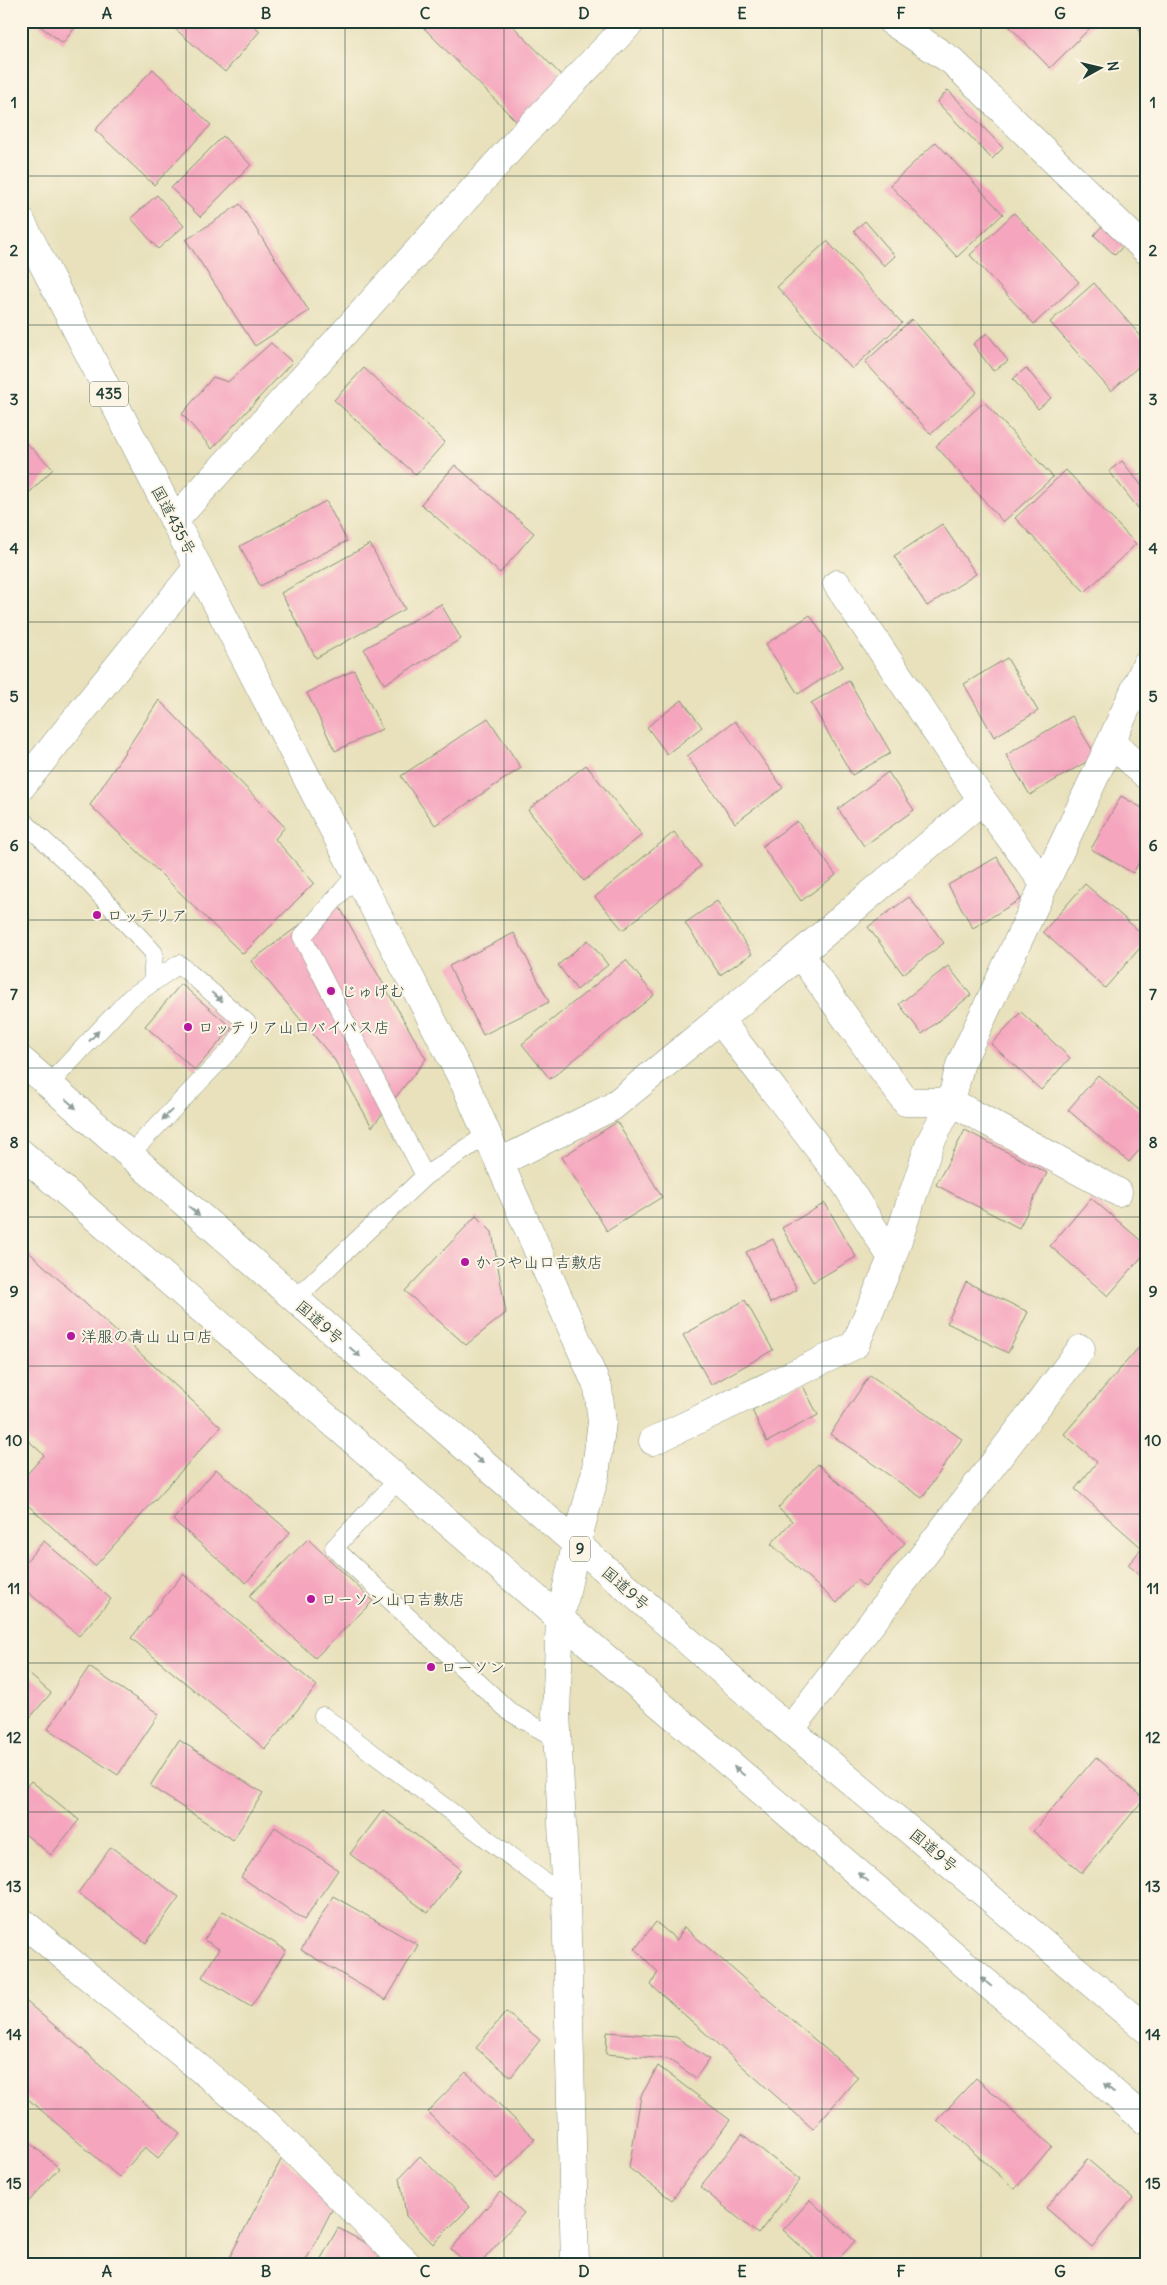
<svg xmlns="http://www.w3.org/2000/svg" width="1167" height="2285" viewBox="0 0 1167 2285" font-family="Delius,'Klee One',sans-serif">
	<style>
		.building { fill: #f5a5be }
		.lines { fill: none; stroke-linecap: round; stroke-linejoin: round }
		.service-casing { stroke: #848f78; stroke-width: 19 }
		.minor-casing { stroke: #848f78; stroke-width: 29 }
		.tertiary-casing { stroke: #848f78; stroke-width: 29 }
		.trunk-casing { stroke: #848f78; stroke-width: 29 }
		.service { stroke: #fff; stroke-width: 18 }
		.minor { stroke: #fff; stroke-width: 28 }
		.tertiary { stroke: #fff; stroke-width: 28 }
		.trunk { stroke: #fff; stroke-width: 28 }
		.oneway { fill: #8f9e9a }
		.grid { fill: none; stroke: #1f3d34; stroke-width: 1; stroke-opacity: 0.55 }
		.poi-dot { fill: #b5179e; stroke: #fcf5e5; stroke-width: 2 }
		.labels { text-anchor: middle; stroke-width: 4; stroke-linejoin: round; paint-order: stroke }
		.shield { fill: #fcf5e5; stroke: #617469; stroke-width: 1 }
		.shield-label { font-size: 15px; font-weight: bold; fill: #1f3d34 }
		.street-label { font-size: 16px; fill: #1f3d34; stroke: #fcf5e5 }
		.poi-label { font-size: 16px; fill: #1f3d34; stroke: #fcf5e5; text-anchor: start }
		.neatline { fill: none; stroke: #1f3d34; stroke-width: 2 }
		.grid-label { font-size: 16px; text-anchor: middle; font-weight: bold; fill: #1f3d34 }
	</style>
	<rect width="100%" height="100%" fill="#fcf5e5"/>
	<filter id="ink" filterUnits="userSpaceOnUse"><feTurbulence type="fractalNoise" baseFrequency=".02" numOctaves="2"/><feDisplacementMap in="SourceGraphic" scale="10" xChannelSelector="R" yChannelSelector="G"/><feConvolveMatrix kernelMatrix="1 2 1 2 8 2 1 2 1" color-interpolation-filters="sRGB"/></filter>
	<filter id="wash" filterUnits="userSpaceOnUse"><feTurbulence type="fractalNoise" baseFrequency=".0096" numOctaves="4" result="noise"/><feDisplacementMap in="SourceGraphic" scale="20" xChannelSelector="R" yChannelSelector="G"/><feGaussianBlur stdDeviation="1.12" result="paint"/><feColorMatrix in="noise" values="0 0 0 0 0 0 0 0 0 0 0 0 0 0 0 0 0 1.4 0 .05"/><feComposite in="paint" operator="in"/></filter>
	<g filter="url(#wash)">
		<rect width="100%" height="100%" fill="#e8e1bc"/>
		<g id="blocks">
			<path class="building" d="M33,21h47l-17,22z
				M166,21h82l12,10 -35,41z
				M423,21h85l56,57 -46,45 -98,-99z
				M597,21h19l-8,10z
				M1004,21h93l-47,47z
				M1137,21h9v35h-1z
				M153,69l58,56 -57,60 -59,-55z
				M948,90l55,58 -11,11 -55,-57z
				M223,136l28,29 -51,52 -29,-29z
				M936,142l67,72 -46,43 -67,-72z
				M157,195l27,31 -26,23 -27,-31z
				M240,204l69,107 -54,35 -69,-106z
				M1014,213l65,69 -45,42 -64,-69z
				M865,221l30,35 -11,10 -30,-35z
				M1103,225l21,20 -9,10 -21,-20z
				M827,241l75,82 -50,46 -75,-82z
				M1094,283l52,59v18l-35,31 -61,-69z
				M912,319l65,73 -46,42 -66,-72z
				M987,333l21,28 -15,10 -20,-27z
				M271,343l21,19 -80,87 -30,-35 31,-37 15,5z
				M364,368l81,74 -29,33 -82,-75z
				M1026,368l25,30 -13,11 -25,-30z
				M984,402l69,75 -50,45 -67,-76z
				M21,438l32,31 -32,32z
				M1122,461l24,30v10l-8,7 -29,-37z
				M455,465l79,68 -34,40 -79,-69z
				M1066,470l70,74 -51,48 -70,-74z
				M326,501l21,40 -87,45 -20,-40z
				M942,524l34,50 -49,32 -33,-50z
				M370,544l35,65 -89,49 -35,-65z
				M441,604l20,35 -77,45 -20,-35z
				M810,615l33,51 -45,28 -32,-50z
				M1007,658l31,53 -44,26 -30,-53z
				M354,670l28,59 -47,22 -28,-58z
				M849,681l42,72 -39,22 -41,-72z
				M159,700l126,127 -10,12 39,44 -71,71 -153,-149z
				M682,700l20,27 -35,27 -20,-27z
				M1072,716l24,40 -66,39 -24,-40z
				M488,718l33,50 -86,57 -34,-49z
				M735,721l48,67 -48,35 -48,-67z
				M586,765l56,70 -58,46 -56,-71z
				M888,772l26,38 -50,36 -26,-37z
				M1121,796l25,14v40l-13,23 -42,-24z
				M797,821l39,54 -35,26 -39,-55z
				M674,832l27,34 -78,64 -28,-33z
				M997,857l24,42 -48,29 -25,-43z
				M1085,884l61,53v4l-41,47 -62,-56z
				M909,897l35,46 -41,31 -35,-47z
				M335,899l91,160 -54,68 -38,-68 -83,-98z
				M717,901l35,53 -32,21 -35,-52z
				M514,933l35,69 -66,33 -34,-69z
				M588,940l20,25 -31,25 -19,-25z
				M626,960l28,35 -104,84 -28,-35z
				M948,966l23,29 -49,39 -23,-30z
				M181,984l51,44 -37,42 -50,-44z
				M1021,1012l49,46 -29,32 -50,-46z
				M1098,1075l48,41v26l-17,20 -61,-52z
				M617,1122l45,75 -55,34 -45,-74z
				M965,1130l82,43 -28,55 -83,-43z
				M1091,1198l55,47v7l-38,44 -58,-50z
				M825,1203l31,54 -43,25 -31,-54z
				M476,1216l16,16 14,81 -40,32 -61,-54z
				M773,1239l24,51 -27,13 -24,-51z
				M21,1245l200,182 -126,139 -74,-67v-18l23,-26 -23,-21z
				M966,1282l62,30 -20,41 -61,-30z
				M745,1300l28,50 -62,35 -28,-50z
				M1146,1339v241l-18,-15 14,-17 -67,-59 22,-27 -33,-28z
				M870,1375l92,64 -40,59 -92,-64z
				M802,1384l16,31 -51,27 -15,-32z
				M818,1464l87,79 -40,44 -8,-7 -20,23 -66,-59 21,-23 -14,-13z
				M216,1469l74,63 -44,51 -73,-63z
				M308,1539l65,62 -58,57 -66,-62z
				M44,1541l67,58 -32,37 -58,-50v-19z
				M183,1574l134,112 -52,63 -134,-111z
				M21,1667l30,26 -30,35z
				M89,1667l70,47 -41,61 -70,-46z
				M179,1740l84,53 -30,47 -83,-54z
				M1096,1757l48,42 -62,74 -49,-42z
				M31,1781l48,39 -28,35 -30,-24v-38z
				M383,1810l78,59 -33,44 -78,-59z
				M275,1827l63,43 -34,50 -63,-43z
				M111,1847l68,50 -33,46 -68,-50z
				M333,1896l85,49 -32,55 -85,-50z
				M223,1911l63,39 -35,57 -49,-30 17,-28 -15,-9z
				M656,1922l21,18 7,-13 174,150 -45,52 -162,-144 7,-13 -23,-23z
				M21,1997l159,136 -22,25 -13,-11 -26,30 -98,-84z
				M506,2012l34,28 -29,37 -35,-29z
				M607,2032l69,5 33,22 -13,19 -28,-19 -62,-5z
				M658,2066l72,54 -58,80 -43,-32 12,-72z
				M466,2072l69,67 -38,40 -70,-67z
				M976,2078l76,68 -37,43 -78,-69z
				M742,2134l58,46 -42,54 -58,-47z
				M21,2135l38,33 -37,41 -1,-1z
				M420,2156l50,51 -37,37 -27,-28 -6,-39z
				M282,2158l54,44 -32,62h-78z
				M1087,2159l46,39 -41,49 -46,-39z
				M500,2192l24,21 -44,51h-12l-17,-15z
				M810,2200l45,41 -21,23h-14l-37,-34z
				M338,2228l44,24 -7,12h-57z"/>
		</g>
	</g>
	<g filter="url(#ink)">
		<use href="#blocks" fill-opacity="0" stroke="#848f78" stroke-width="1"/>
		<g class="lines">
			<g class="service-casing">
				<path id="service" d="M21,819l69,65 64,69 -2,30
					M357,874l-55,63 123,239
					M49,1084l81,-86 49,-34 68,59 -13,23 -104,108
					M295,1299l130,-123 63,-42
					M398,1480l-64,68 176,164 47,27
					M323,1716l243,182"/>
			</g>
			<g class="minor-casing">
				<path id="minor" d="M891,21l61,40 194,189
					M174,521l356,-394 102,-106
					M837,584l145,216 62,83
					M1111,742l35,-77
					M800,954l106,148h45l167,90
					M719,1019l126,164 47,75
					M500,1162l112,-55 188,-153 182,-154
					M653,1441l202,-96 37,-87 38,-115 21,-41 9,-37 151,-323 35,33
					M560,1619l-4,94 10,185 9,366
					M790,1730l291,-381
					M21,1921l245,202 141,141"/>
			</g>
			<g class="tertiary-casing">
				<path id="tertiary" d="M198,567l267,517 133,304 4,34 -7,53 -19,70 -16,74"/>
			</g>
			<g class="trunk-casing">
				<path id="trunk" d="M21,221l177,346 -177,220
					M21,1060l769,670 356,299
					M21,1153l539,466 490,418 96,84"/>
			</g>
			<use href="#service" class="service"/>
			<use href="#minor" class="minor"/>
			<use href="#tertiary" class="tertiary"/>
			<use href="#trunk" class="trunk"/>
		</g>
		<defs><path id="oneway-solid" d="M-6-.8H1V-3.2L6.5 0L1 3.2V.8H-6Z" transform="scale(1.25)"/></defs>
		<g class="oneway">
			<use href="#oneway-solid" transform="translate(217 997) rotate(40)"/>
			<use href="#oneway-solid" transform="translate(94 1036) rotate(-47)"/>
			<use href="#oneway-solid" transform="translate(71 1104) rotate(41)"/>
			<use href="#oneway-solid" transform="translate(167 1115) rotate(134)"/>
			<use href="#oneway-solid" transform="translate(194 1211) rotate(41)"/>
			<use href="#oneway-solid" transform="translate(355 1352) rotate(41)"/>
			<use href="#oneway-solid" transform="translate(478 1459) rotate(41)"/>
			<use href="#oneway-solid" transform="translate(739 1771) rotate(-140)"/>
			<use href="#oneway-solid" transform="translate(863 1877) rotate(-140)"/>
			<use href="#oneway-solid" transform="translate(986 1982) rotate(-140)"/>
			<use href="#oneway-solid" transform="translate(1109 2088) rotate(-139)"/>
		</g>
	</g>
	<path class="grid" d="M186,21v2243M345,21v2243M504,21v2243M663,21v2243M822,21v2243M981,21v2243M21,176h1125M21,325h1125M21,474h1125M21,622h1125M21,771h1125M21,920h1125M21,1068h1125M21,1217h1125M21,1366h1125M21,1514h1125M21,1663h1125M21,1812h1125M21,1960h1125M21,2109h1125"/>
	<g class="poi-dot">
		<circle cx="97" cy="915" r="5"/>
		<circle cx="331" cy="991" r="5"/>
		<circle cx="188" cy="1027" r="5"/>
		<circle cx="465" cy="1262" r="5"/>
		<circle cx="71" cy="1336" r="5"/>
		<circle cx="311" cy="1599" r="5"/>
		<circle cx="431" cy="1667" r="5"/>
	</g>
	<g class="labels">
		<g class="shield">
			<rect x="90" y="381.5" width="38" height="25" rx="4"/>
			<rect x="570" y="1536.5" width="20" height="25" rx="4"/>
		</g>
		<g class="shield-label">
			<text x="109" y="399">435</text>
			<text x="580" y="1554">9</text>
		</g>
		<g class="street-label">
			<text transform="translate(174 520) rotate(62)" y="6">国道435号</text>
			<text transform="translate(320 1322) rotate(41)" y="6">国道9号</text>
			<text transform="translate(626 1588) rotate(41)" y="6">国道9号</text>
			<text transform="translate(934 1850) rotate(40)" y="6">国道9号</text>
		</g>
		<g class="poi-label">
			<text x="107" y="921">ロッテリア</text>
			<text x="341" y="997">じゅげむ</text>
			<text x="198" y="1033">ロッテリア山口バイパス店</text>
			<text x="475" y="1268">かつや山口吉敷店</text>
			<text x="81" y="1342">洋服の青山 山口店</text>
			<text x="321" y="1605">ローソン山口吉敷店</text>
			<text x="441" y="1673">ローソン</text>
		</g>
	</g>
	<rect width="1167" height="2285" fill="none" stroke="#fcf5e5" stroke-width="55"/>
	<g transform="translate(1100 68) rotate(82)" stroke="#fcf5e5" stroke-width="4" paint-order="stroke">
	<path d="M0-4L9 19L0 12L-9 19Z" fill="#1f3d34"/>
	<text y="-8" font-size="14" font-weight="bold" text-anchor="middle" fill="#1f3d34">N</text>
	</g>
	<rect x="28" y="28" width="1112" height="2230" class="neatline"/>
	<g class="grid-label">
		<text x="107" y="19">A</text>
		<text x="266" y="19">B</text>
		<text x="425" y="19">C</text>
		<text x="584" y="19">D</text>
		<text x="742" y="19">E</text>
		<text x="901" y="19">F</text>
		<text x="1060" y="19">G</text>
		<text x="14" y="108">1</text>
		<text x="1153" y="108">1</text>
		<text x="14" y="256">2</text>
		<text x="1153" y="256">2</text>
		<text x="14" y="405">3</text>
		<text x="1153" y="405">3</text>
		<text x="14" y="554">4</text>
		<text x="1153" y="554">4</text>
		<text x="14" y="702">5</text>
		<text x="1153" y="702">5</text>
		<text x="14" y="851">6</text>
		<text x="1153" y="851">6</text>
		<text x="14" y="1000">7</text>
		<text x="1153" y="1000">7</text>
		<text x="14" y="1148">8</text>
		<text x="1153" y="1148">8</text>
		<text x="14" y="1297">9</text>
		<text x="1153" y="1297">9</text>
		<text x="14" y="1446">10</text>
		<text x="1153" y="1446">10</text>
		<text x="14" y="1594">11</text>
		<text x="1153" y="1594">11</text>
		<text x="14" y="1743">12</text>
		<text x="1153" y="1743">12</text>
		<text x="14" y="1892">13</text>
		<text x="1153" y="1892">13</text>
		<text x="14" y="2040">14</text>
		<text x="1153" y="2040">14</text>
		<text x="14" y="2189">15</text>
		<text x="1153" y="2189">15</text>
		<text x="107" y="2277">A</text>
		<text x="266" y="2277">B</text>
		<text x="425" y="2277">C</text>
		<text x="584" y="2277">D</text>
		<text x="742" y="2277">E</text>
		<text x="901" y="2277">F</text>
		<text x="1060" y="2277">G</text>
	</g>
</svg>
